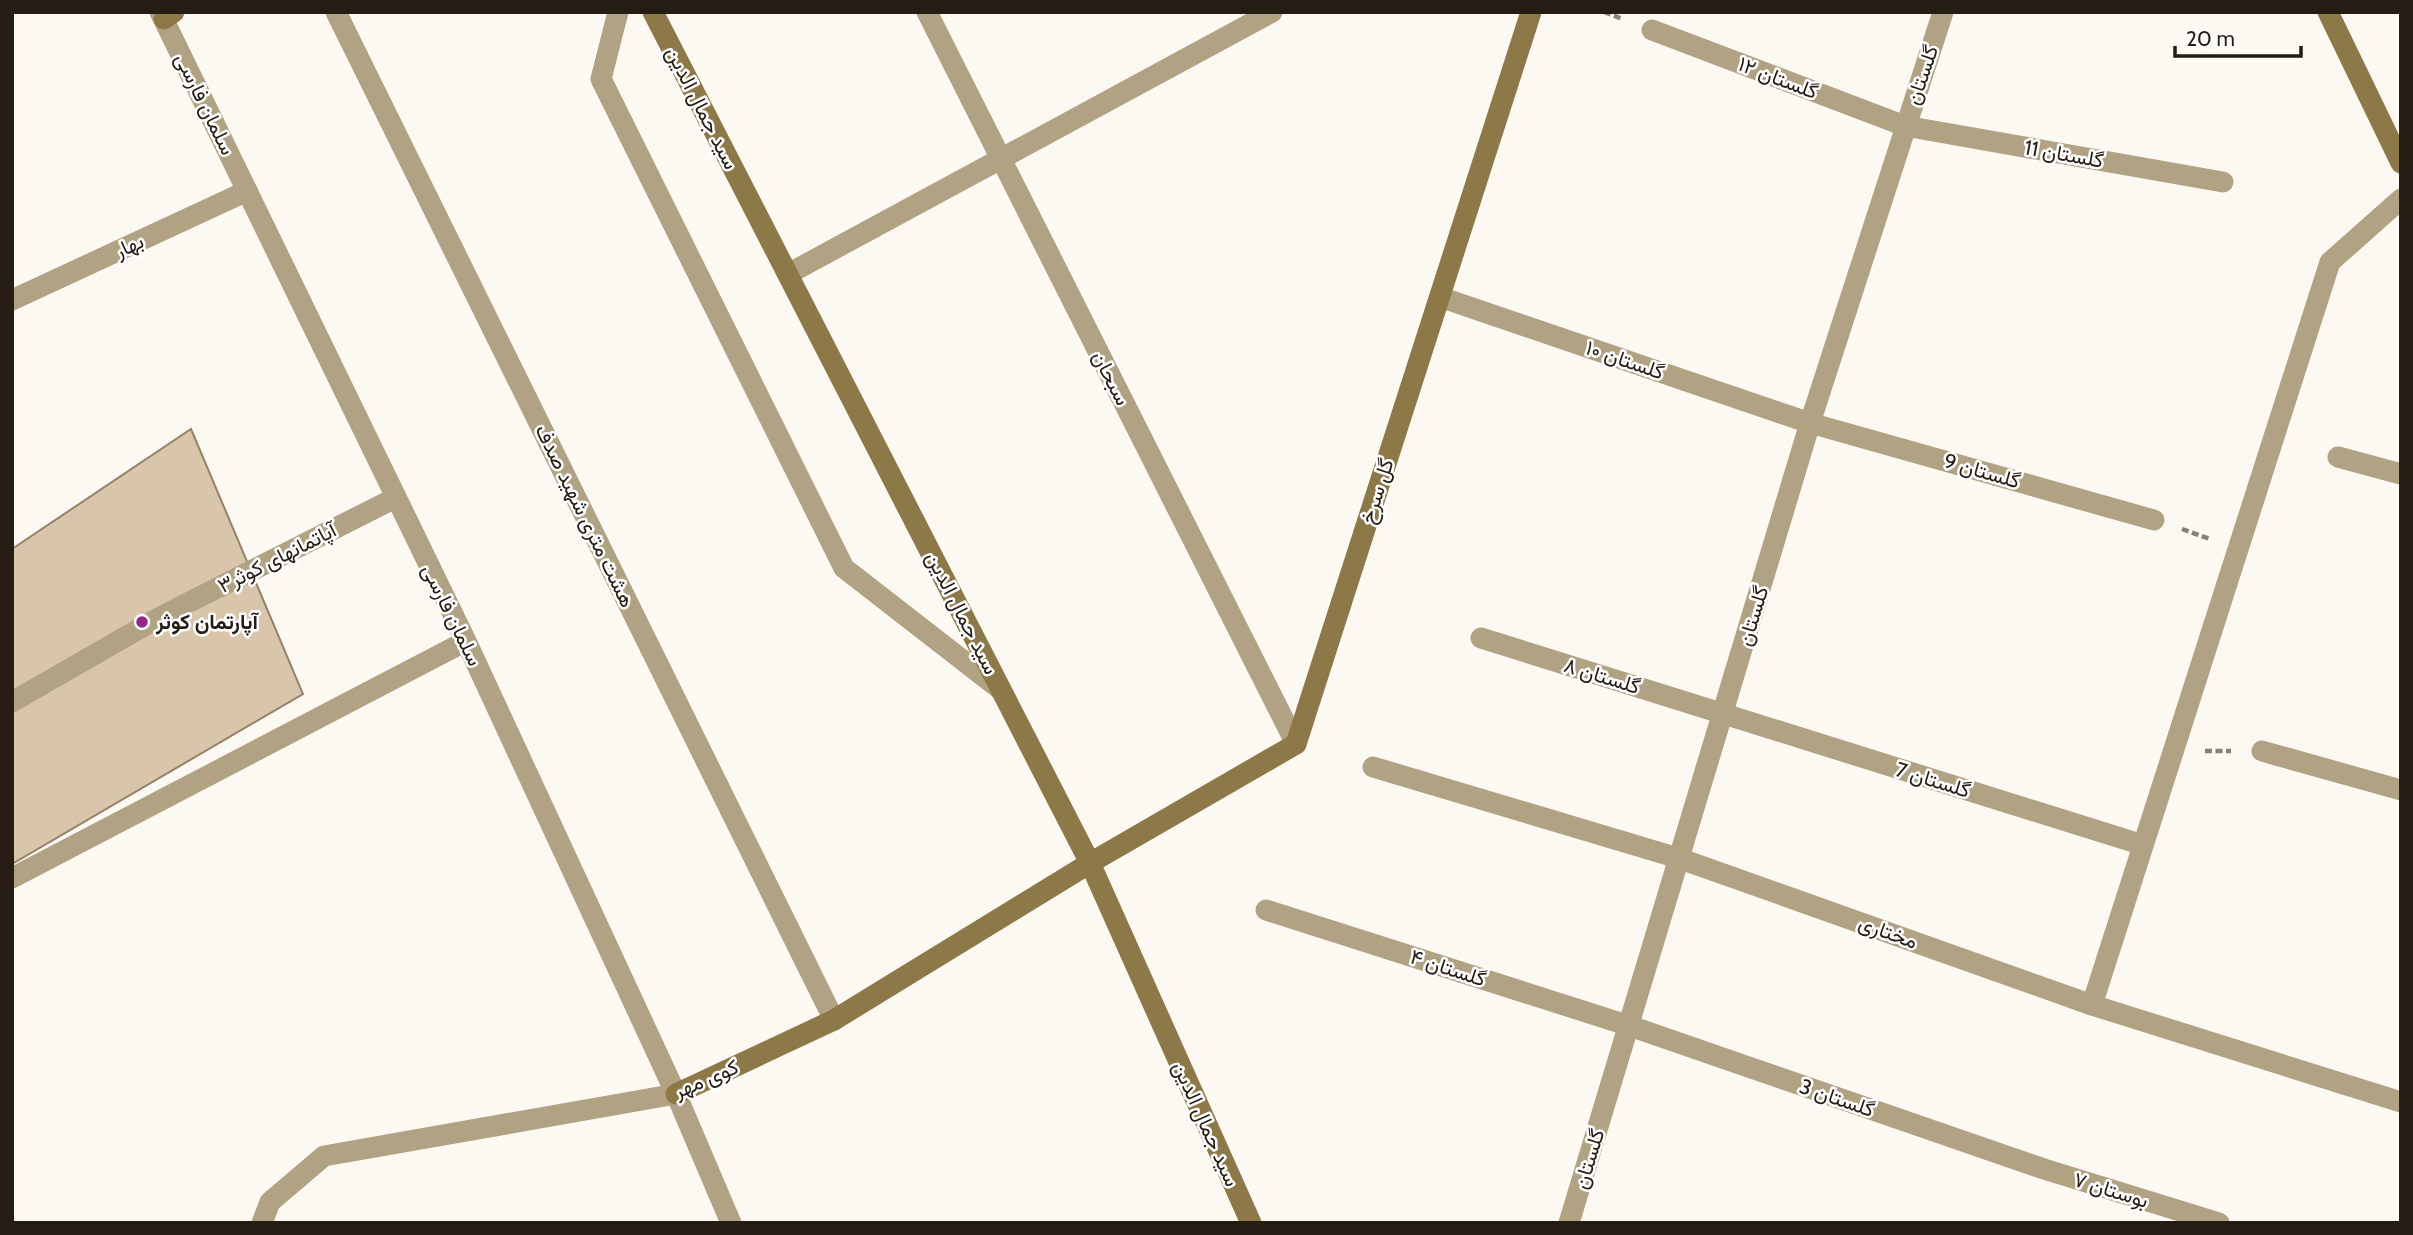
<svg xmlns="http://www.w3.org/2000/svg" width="2413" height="1235" viewBox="0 0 2413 1235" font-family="Cabin,Vazirmatn,sans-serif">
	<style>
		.building { fill: #d9c6aa; stroke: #948268; stroke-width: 2 }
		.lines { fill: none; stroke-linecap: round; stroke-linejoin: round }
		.path { stroke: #868078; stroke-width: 4.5; stroke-dasharray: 7 3.5; stroke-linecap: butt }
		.lane { stroke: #b0a282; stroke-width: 21 }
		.street { stroke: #b0a282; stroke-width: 21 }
		.secondary { stroke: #8d7848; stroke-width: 21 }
		.poi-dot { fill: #93278a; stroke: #fff; stroke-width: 2.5 }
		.labels { text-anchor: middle; stroke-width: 5; stroke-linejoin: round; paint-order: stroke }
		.street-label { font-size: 21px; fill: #251d13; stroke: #fff }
		.poi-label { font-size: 21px; font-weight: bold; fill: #251d13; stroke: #fff; text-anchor: start }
	</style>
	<rect width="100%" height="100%" fill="#fcf8f2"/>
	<path class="building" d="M191,429l112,265 -291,170v-315z"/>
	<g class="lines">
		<path class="path" d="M1604,12l19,7
			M2182,529l28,10
			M2205,751h26"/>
		<path class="lane" d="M927,12l369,732
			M1652,30l253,96 318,56
			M788,274l484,-262
			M1440,297l370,126 344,97
			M12,300l235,-109
			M2338,457l63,17
			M1481,638l662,207
			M12,702l146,-84 237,-120
			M2262,751l139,39
			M1373,767l305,91 414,147 309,97
			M1266,910l364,116 414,143 175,54"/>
		<path class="street" d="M160,12l306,629 210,453 55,129
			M336,12l498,1008
			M618,12l-17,67 243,489 157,122
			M12,878l454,-237
			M2092,1005l238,-743 71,-63
			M262,1223l8,-21 54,-46 352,-62
			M1569,1223l241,-800 133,-411"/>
		<path class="secondary" d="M653,12l437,851 161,360
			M2328,12l73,151
			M164,19l10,-7
			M676,1094l158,-74 256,-157 206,-119 235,-732"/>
	</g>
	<circle class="poi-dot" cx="142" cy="622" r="7"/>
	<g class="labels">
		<g class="street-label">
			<text transform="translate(1922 75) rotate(-71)" y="7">گلستان</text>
			<text transform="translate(1778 78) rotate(21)" y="7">گلستان ۱۲</text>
			<text transform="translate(205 104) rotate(64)" y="7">سلمان فارسی</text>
			<text transform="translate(702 108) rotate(63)" y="7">سید جمال الدین</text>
			<text transform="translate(2064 154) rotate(10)" y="7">گلستان 11</text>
			<text transform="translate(129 246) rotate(-25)" y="7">بهار</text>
			<text transform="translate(1625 360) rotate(19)" y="7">گلستان ۱۰</text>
			<text transform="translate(1111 378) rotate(63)" y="7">سبحان</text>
			<text transform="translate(1982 471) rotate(16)" y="7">گلستان 9</text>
			<text transform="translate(1377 491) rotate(-72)" y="7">گل سرخ</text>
			<text transform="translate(585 516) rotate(64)" y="7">هشت متری شهید صدف</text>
			<text transform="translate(277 558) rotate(-27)" y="7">آپاتمانهای کوثر۳</text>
			<text transform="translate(962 613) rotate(63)" y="7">سید جمال الدین</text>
			<text transform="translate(452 615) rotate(64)" y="7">سلمان فارسی</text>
			<text transform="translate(1753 616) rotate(-73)" y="7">گلستان</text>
			<text transform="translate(1602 676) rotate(17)" y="7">گلستان ۸</text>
			<text transform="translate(1933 780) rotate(17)" y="7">گلستان 7</text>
			<text transform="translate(1888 932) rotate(20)" y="7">مختاری</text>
			<text transform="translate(1448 968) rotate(18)" y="7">گلستان ۴</text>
			<text transform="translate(706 1079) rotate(-23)" y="7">کوی مهر</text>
			<text transform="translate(1837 1098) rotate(19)" y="7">گلستان 3</text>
			<text transform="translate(1206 1124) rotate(66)" y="7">سید جمال الدین</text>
			<text transform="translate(1589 1159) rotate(-73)" y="7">گلستان</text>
			<text transform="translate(2111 1190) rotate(17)" y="7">بوستان ۷</text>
		</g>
		<g class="poi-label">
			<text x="156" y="629">آپارتمان کوثر</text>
		</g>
	</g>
	<rect width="2413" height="1235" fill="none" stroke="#251d13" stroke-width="28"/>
	<path d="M2175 46v10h126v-10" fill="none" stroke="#251d13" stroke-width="3.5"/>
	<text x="2186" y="46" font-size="21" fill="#251d13" stroke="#ffffff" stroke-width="5" paint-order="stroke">20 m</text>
</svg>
